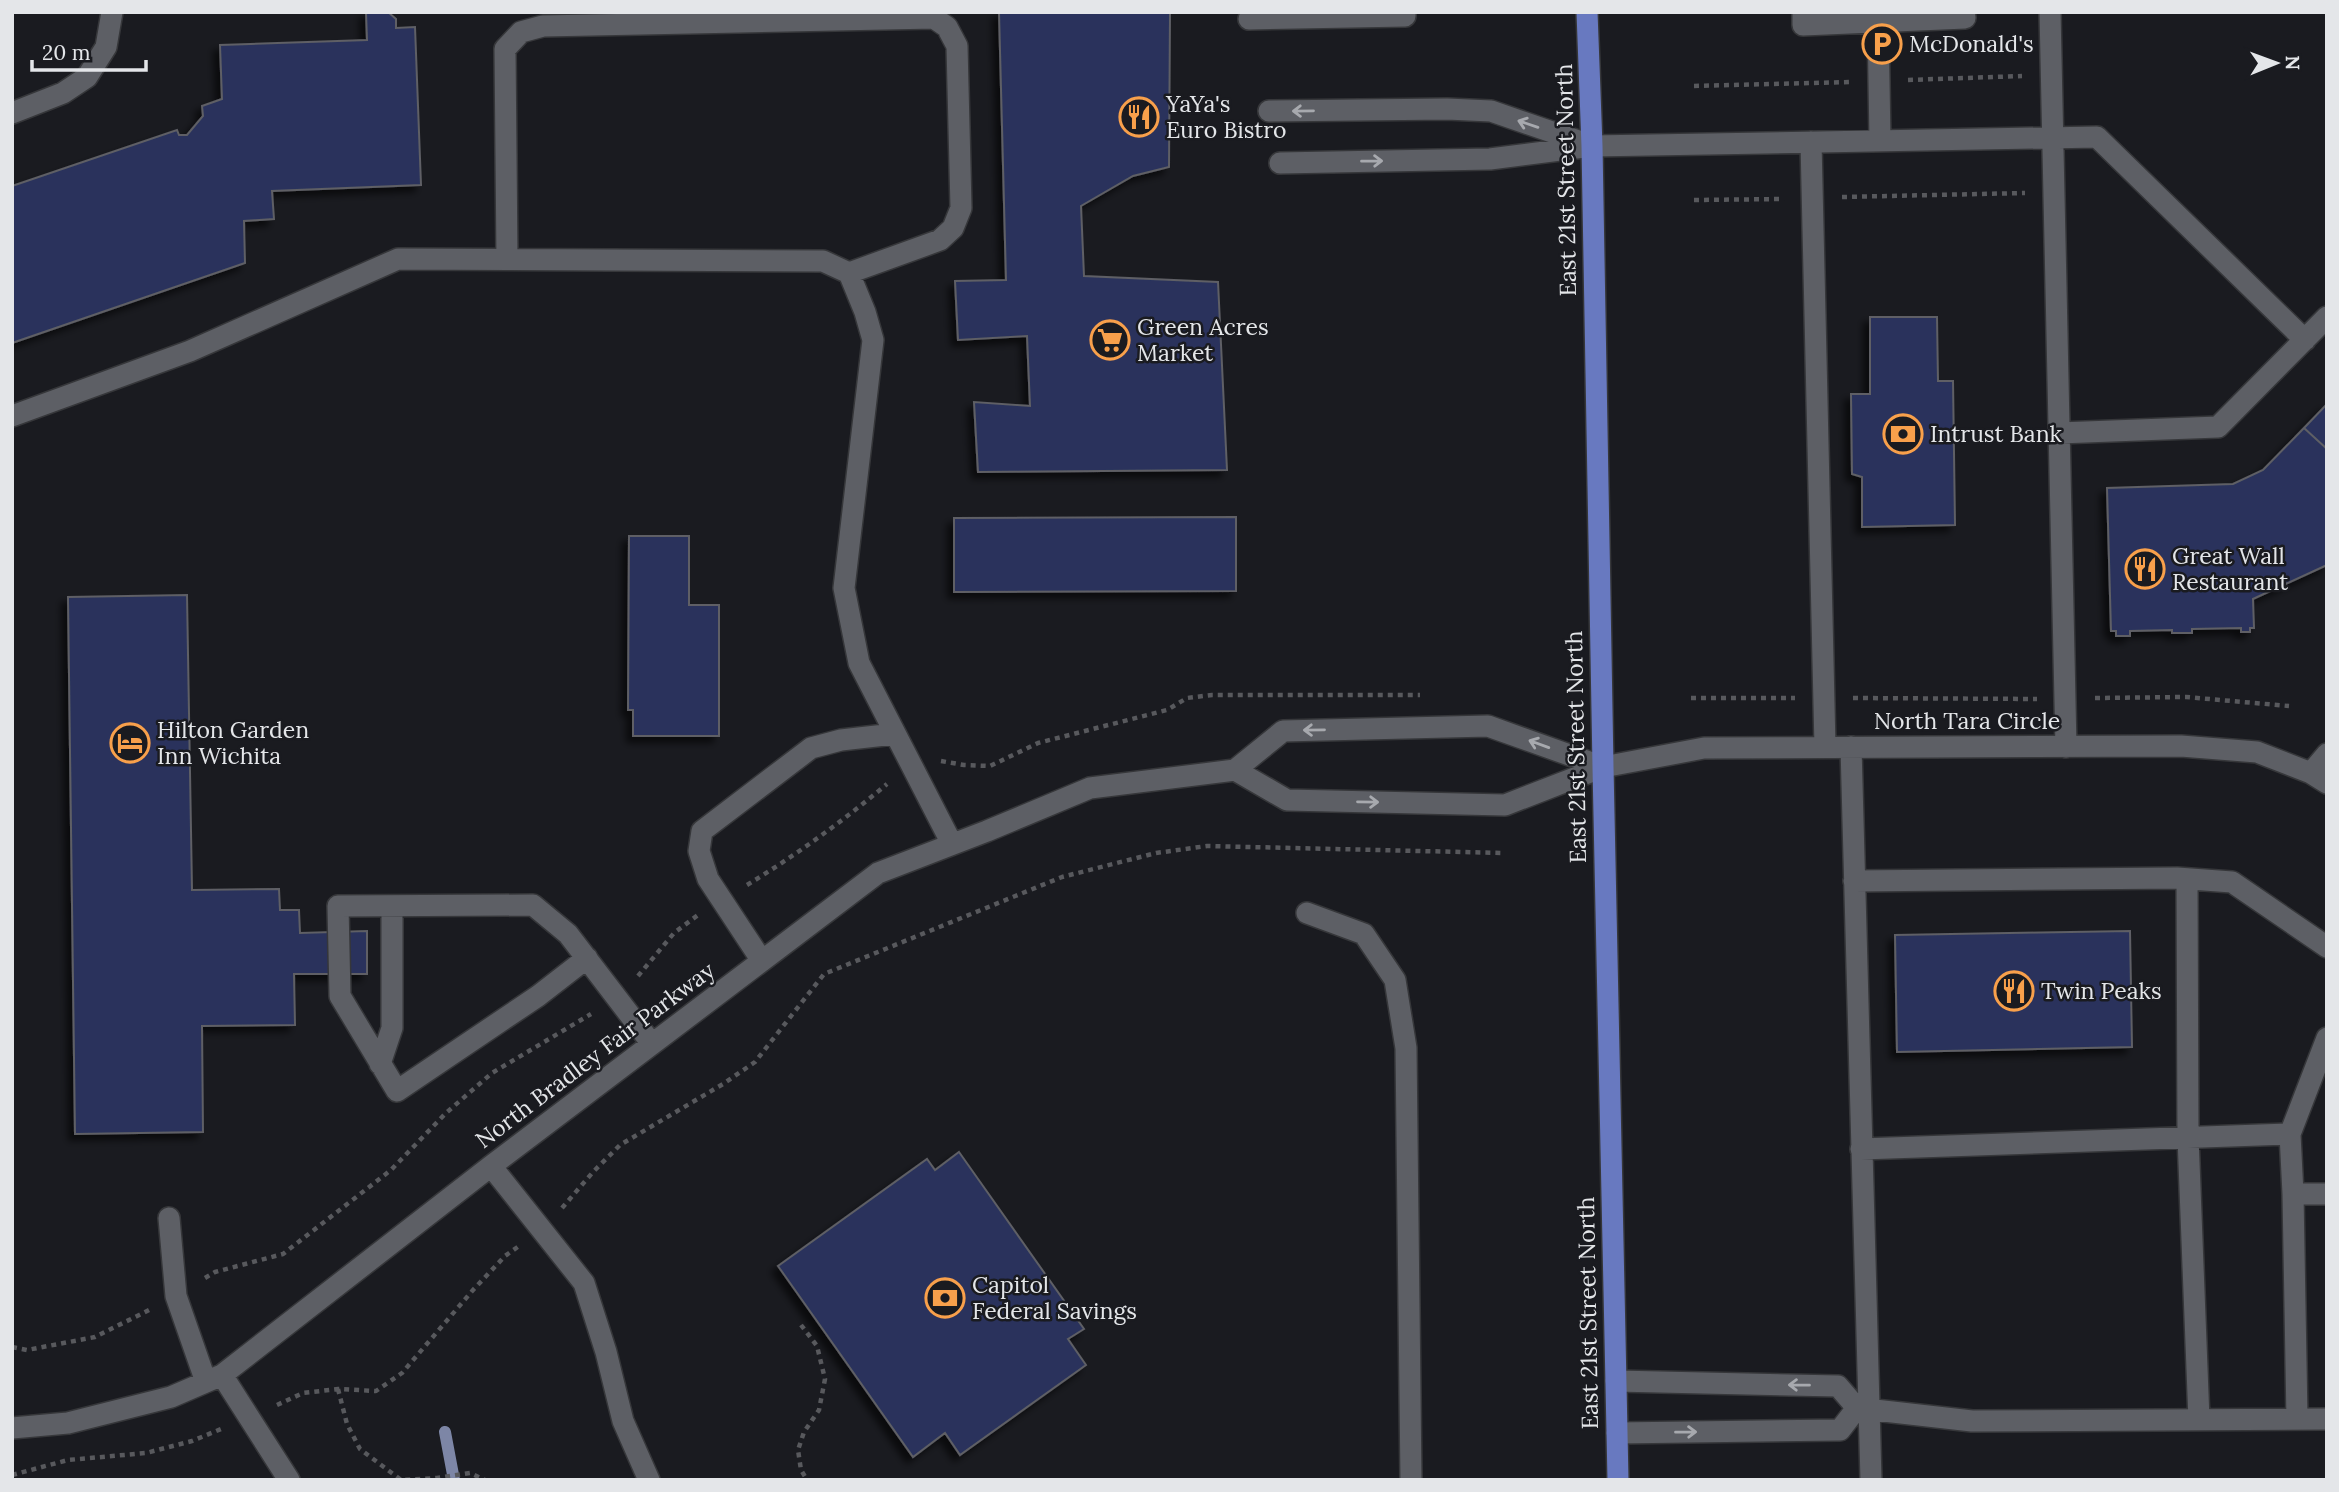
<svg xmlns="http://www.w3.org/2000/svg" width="2339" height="1492" viewBox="0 0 2339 1492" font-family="Lora,serif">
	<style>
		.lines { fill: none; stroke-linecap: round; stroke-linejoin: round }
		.stream { stroke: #7d86a6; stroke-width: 12 }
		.building { fill: #29335c; stroke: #5e5f65; stroke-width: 2; filter: url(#shadow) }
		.minor-casing { stroke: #36373a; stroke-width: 24 }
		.major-casing { stroke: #36373a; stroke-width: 24 }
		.path { stroke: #58595d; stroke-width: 4.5; stroke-dasharray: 5 5; stroke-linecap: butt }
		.minor { stroke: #5d5f65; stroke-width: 21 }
		.major { stroke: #6879c0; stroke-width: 21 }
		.oneway { stroke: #a7a9ae }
		.labels { text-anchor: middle; stroke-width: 5; stroke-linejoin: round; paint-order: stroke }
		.poi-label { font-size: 23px; fill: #e4e6e9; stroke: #1a1b20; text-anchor: start }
		.street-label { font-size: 23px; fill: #e4e6e9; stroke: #1a1b20 }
	</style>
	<defs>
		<filter id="shadow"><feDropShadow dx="-6" dy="6" stdDeviation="3.5" flood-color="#0009"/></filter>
	</defs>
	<rect width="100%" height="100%" fill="#1a1b20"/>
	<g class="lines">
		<path class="stream" d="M445,1432l9,48"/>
	</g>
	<path class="building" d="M366,12h22l8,7v9l19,-1 6,158 -149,6 2,28 -30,2 1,42 -233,80v-157l165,-56 2,5h8l16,-19 -1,-10 20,-7 -2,-54 147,-5z
		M999,12h171l-1,155 -36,9 -52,30 3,70 134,6 9,188 -249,2 -4,-70 56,4 -3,-70 -69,4 -3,-59 51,-1z
		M1870,317h67l1,64h15l2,144 -93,2v-50l-10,-3 -1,-80h19z
		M2327,404v45l-23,-21z
		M2304,428l23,21v116l-74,34 1,29h-4v4h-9v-4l-49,1v4h-20v-3l-42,1v5h-14v-5h-5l-4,-143 126,-4 30,-14z
		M1236,517v74l-282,1v-74z
		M629,536h60v69h30v131h-86v-26h-5z
		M187,595l5,295 87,-1 1,21h19l1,23 67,-2v43h-73l1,51 -93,1 1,106 -128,2 -7,-537z
		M2130,931l2,116 -235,5 -2,-117z
		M959,1152l125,177 -16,10 18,26 -126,90 -15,-22 -32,24 -135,-191 149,-107 8,11z"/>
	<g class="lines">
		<g class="minor-casing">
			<path id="minor" d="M1803,12v13l162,-7 -1,-6
				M2050,12l16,735
				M1249,19l156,-3v-4
				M1878,22l2,119
				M1269,111l178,-2 44,2 96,33
				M12,113l51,-20 24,-16 19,-30 6,-35
				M1811,142l14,605
				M1280,163l210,-4 102,-13 505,-9 208,203
				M507,259l-2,-210 16,-17 22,-6 391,-8 13,9 10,19 4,162 -8,20 -13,12 -91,33
				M12,416l178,-65 208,-92 425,2 26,12 16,39 8,28 -29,248 15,75 93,181
				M2059,433l159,-6 109,-110
				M1851,747l20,733
				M1235,770l52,30 218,5 98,-38 101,-19 477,-2 76,6 54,21 16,10
				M2311,773l16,-19
				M2187,879l1,258 11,283
				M1854,881l323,-3 55,4 95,65
				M1307,913l57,21 31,46 11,68 5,432
				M587,958l-49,38 -141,95 -57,-95 -2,-90 195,-1 35,29 84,110
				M762,961l-54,-82 -9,-28 3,-20 109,-83 30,-8 53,-6
				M2327,1038l-37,96 3,60h34
				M380,1064l12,-36v-122
				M1861,1149l429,-15
				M491,1166l93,117 22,69 17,69 26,59
				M2293,1194l4,225
				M169,1218l7,78 30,86
				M222,1375l67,105
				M1616,1381l222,5 19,22 115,13 355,-2
				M12,1428l56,-5 103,-26 51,-22 269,-209 387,-293 109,-42 103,-43 145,-18 48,-39 205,-5 115,41
				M1617,1433l223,-3 17,-22"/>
		</g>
		<g class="major-casing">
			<path id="major" d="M1587,12l5,134 11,621 15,713"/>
		</g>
		<path class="path" d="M1908,80l114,-4
			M1694,86l156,-4
			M1842,197l183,-4
			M1694,200l90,-1
			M1691,698h104
			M1853,698l184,1
			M2095,698l91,-1 103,9
			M941,761l23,4 26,1 48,-23 129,-33 20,-12 25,-3h208
			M747,885c49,-30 96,-64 140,-101
			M638,976l36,-43 24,-18
			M562,1208l31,-36 27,-27 103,-61 32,-22 69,-88 238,-97 94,-24 51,-7 298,7
			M205,1278l10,-6 68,-18 108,-84 55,-57 46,-40 99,-59
			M801,1325l16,21 8,33 -6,31 -15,22 -6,18 3,20 6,10
			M12,1347l15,3 68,-13 54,-27
			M338,1389l9,35 13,25 41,31 36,-2 33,-5 15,7
			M277,1405l26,-12 35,-4 38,2 26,-18 71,-83 32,-34 14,-10
			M12,1475l56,-15 78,-7 46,-12 29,-12"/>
		<use href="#minor" class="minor"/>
		<use href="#major" class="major"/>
	</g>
	<defs><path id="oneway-shaft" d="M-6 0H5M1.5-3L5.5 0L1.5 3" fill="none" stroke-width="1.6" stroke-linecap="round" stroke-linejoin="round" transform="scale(1.75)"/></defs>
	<g class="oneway">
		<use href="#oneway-shaft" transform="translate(1303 111) rotate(179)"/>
		<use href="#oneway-shaft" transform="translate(1528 124) rotate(-161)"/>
		<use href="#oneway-shaft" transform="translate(1372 161) rotate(-1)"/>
		<use href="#oneway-shaft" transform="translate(1314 730) rotate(179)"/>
		<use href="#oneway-shaft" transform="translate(1539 744) rotate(-160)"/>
		<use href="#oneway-shaft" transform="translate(1368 802) rotate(1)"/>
		<use href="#oneway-shaft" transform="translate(1799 1385) rotate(-179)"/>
		<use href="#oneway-shaft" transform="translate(1686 1432) rotate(-1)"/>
	</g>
	<defs>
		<g id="parking-ring" transform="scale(2.0125)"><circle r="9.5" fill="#1a1b20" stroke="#f8a04b" stroke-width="1.5"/><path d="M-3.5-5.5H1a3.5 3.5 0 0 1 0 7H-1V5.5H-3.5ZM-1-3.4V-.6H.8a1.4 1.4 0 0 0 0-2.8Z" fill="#f8a04b"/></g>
		<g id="restaurant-ring" transform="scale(2.0125)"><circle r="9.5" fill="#1a1b20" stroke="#f8a04b" stroke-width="1.5"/><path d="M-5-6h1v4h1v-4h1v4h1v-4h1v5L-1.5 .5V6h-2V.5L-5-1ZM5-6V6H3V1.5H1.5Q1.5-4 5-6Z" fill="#f8a04b"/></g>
		<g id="supermarket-ring" transform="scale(2.0125)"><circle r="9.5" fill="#1a1b20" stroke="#f8a04b" stroke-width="1.5"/><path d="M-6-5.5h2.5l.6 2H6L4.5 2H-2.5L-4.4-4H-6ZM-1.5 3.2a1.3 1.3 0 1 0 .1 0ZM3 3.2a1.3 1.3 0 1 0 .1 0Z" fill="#f8a04b"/></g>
		<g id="bank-ring" transform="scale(2.0125)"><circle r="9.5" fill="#1a1b20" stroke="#f8a04b" stroke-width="1.5"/><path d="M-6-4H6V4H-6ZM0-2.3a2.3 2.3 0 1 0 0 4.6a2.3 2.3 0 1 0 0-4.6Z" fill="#f8a04b"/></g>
		<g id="hotel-ring" transform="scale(2.0125)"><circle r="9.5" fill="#1a1b20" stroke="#f8a04b" stroke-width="1.5"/><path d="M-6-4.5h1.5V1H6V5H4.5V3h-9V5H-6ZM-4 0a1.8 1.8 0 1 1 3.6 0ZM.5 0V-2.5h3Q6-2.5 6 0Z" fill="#f8a04b"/></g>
	</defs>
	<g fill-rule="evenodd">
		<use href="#parking-ring" x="1882" y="44"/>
		<use href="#restaurant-ring" x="1139" y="117"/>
		<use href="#supermarket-ring" x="1110" y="340"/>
		<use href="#bank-ring" x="1903" y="434"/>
		<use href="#restaurant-ring" x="2145" y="569"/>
		<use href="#hotel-ring" x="130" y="743"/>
		<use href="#restaurant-ring" x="2014" y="991"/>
		<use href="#bank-ring" x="945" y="1298"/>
	</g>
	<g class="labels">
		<g class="poi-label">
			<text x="1909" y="52">McDonald's</text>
			<text x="1166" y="112">YaYa's<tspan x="1166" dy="26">Euro Bistro</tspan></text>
			<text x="1137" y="335">Green Acres<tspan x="1137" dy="26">Market</tspan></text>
			<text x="1930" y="442">Intrust Bank</text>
			<text x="2172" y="564">Great Wall<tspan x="2172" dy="26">Restaurant</tspan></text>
			<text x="157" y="738">Hilton Garden<tspan x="157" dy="26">Inn Wichita</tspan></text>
			<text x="2041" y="999">Twin Peaks</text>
			<text x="972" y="1293">Capitol<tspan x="972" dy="26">Federal Savings</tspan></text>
		</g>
		<g class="street-label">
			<text transform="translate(1566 180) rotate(-91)" y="8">East 21st Street North</text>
			<text x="1967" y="729">North Tara Circle</text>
			<text transform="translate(1576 747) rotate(-91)" y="8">East 21st Street North</text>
			<text transform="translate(595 1055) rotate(-37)" y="8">North Bradley Fair Parkway</text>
			<text transform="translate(1588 1313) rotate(-91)" y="8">East 21st Street North</text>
		</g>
	</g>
	<rect width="2339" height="1492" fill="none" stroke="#e4e6e9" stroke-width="28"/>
	<g transform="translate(2276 63) rotate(89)" stroke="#1a1b20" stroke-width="5" paint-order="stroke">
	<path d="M0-5L12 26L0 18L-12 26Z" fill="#e4e6e9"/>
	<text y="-10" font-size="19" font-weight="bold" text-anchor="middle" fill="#e4e6e9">N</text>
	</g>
	<path d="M32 60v10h114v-10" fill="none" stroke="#e4e6e9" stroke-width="3.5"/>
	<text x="42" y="60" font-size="21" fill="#e4e6e9" stroke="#1a1b20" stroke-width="5" paint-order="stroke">20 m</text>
</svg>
